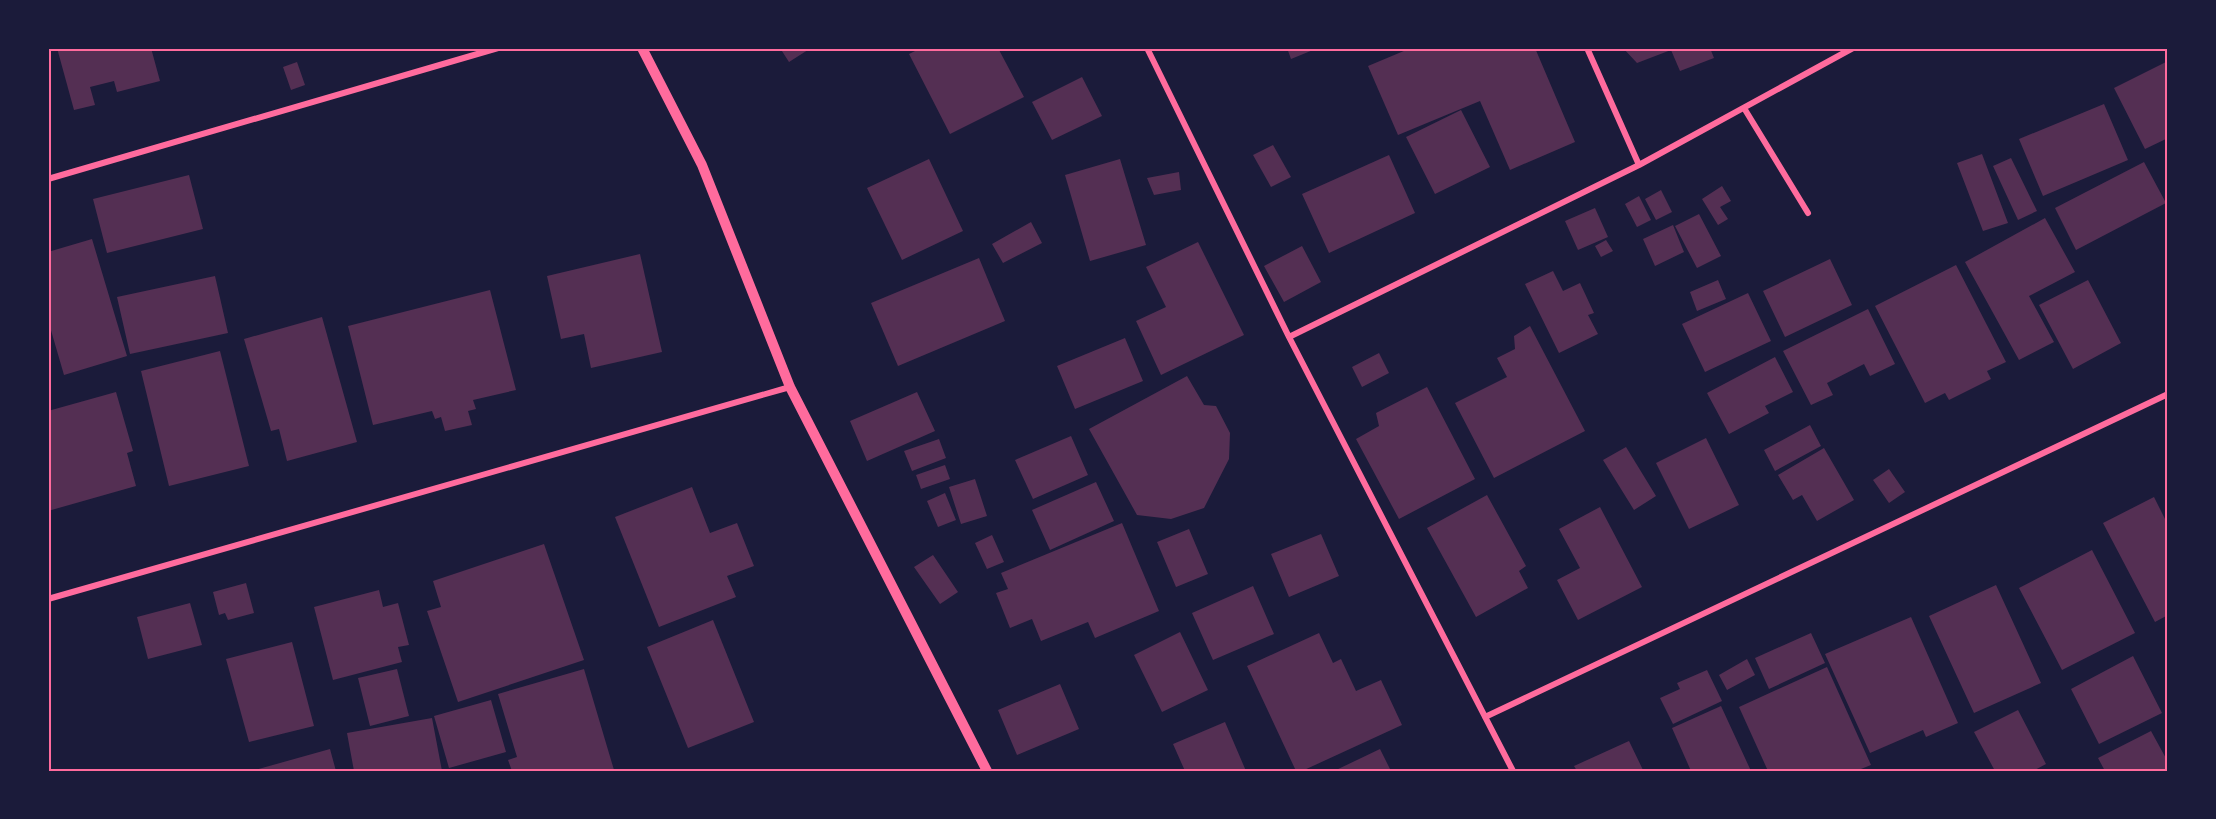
<svg xmlns="http://www.w3.org/2000/svg" width="2216" height="819" viewBox="0 0 2216 819" font-family="Mulish,sans-serif">
	<style>
		.building { fill: #542f53 }
		.lines { fill: none; stroke-linecap: round; stroke-linejoin: round }
		.minor { stroke: #ff6b9d; stroke-width: 6 }
		.tertiary { stroke: #ff6b9d; stroke-width: 10 }
		.neatline { fill: none; stroke: #ff6b9d; stroke-width: 2 }
	</style>
	<rect width="100%" height="100%" fill="#1b1b3a"/>
	<path class="building" d="M57,48h94l9,33 -43,11 -3,-11 -24,6 5,18 -21,5z
		M780,48h31l-22,14z
		M921,48h77l26,49 -74,37 -41,-80z
		M1287,48h31l-27,11z
		M1411,48h124l40,94 -65,28 -30,-69 -82,34 -30,-69z
		M1623,48h87l4,10 -34,13 -9,-21 -34,13z
		M2168,61v77l-23,11 -31,-61z
		M297,62l8,23 -14,5 -8,-23z
		M1082,77l20,39 -50,24 -20,-38z
		M2104,104l24,56 -85,36 -24,-57z
		M1461,110l29,57 -55,27 -29,-57z
		M1273,145l18,32 -20,10 -18,-32z
		M1982,154l26,69 -25,8 -26,-68z
		M1389,155l26,58 -86,40 -27,-59z
		M2011,158l26,53 -19,9 -25,-54z
		M929,159l34,72 -61,29 -35,-72z
		M1120,159l26,86 -56,16 -25,-86z
		M2144,162l22,41 -90,47 -21,-42z
		M1179,172l2,18 -27,5 -7,-17z
		M189,175l14,54 -96,24 -14,-54z
		M1722,186l9,15 -11,6 8,12 -10,6 -16,-26z
		M1661,190l11,22 -16,8 -11,-21z
		M1639,196l12,24 -14,7 -12,-23z
		M1595,208l13,29 -30,13 -13,-29z
		M1699,214l22,42 -24,12 -22,-42z
		M2045,218l30,54 -46,24 25,46 -35,18 -54,-98z
		M1031,222l11,21 -39,20 -11,-19z
		M1673,225l11,27 -29,14 -12,-27z
		M92,239l35,117 -63,19 -16,-55v-68z
		M1606,240l7,11 -12,6 -6,-11z
		M1198,242l46,93 -83,40 -25,-54 30,-14 -20,-40z
		M1302,246l19,36 -37,20 -20,-36z
		M640,254l22,98 -71,16 -7,-34 -23,5 -14,-63z
		M979,258l26,63 -107,45 -27,-63z
		M1830,259l22,46 -67,32 -22,-46z
		M1956,265l50,97 -19,9 4,8 -42,21 -4,-7 -20,10 -50,-97z
		M1553,271l10,20 17,-8 14,30 -6,2 10,19 -39,19 -34,-69z
		M215,276l13,57 -98,21 -13,-57z
		M1718,280l8,19 -29,12 -7,-19z
		M2088,280l33,63 -48,26 -34,-64z
		M490,290l26,100 -43,10 3,9 -8,2 4,14 -27,6 -4,-14 -6,2 -3,-8 -59,14 -25,-99z
		M1748,293l23,48 -66,31 -23,-48z
		M1868,309l27,55 -25,12 -6,-12 -37,19 6,12 -22,10 -28,-54z
		M322,317l35,125 -70,19 -8,-32 -8,2 -27,-92z
		M1530,326l55,105 -91,47 -39,-75 52,-26 -10,-19 18,-9 -1,-13z
		M1125,338l18,43 -68,28 -18,-43z
		M220,351l29,115 -80,20 -28,-115z
		M1379,353l10,20 -27,14 -10,-20z
		M1775,357l18,35 -28,14 4,7 -40,21 -22,-41z
		M1187,376l17,29 12,1 14,27 -1,26 -25,49 -33,11 -34,-4 -48,-86z
		M1427,387l48,92 -76,40 -43,-80 23,-13 -3,-13z
		M116,392l17,59 -6,2 9,33 -88,25v-100z
		M917,392l18,39 -68,30 -17,-40z
		M1810,425l11,21 -46,25 -11,-21z
		M1071,436l17,39 -55,24 -18,-39z
		M1706,438l33,67 -50,24 -33,-66z
		M939,439l7,19 -34,13 -8,-20z
		M1626,447l30,49 -22,14 -31,-50z
		M1824,448l30,52 -37,21 -15,-26 -9,5 -15,-25z
		M945,465l5,14 -29,10 -5,-14z
		M1889,469l16,23 -16,11 -16,-23z
		M975,479l12,37 -26,8 -12,-37z
		M1096,482l18,39 -64,29 -18,-40z
		M692,487l18,46 27,-10 17,43 -27,10 9,21 -77,30 -44,-110z
		M945,493l11,27 -18,7 -11,-26z
		M1487,495l39,71 -7,5 9,17 -52,29 -49,-89z
		M2154,497l14,28v90l-13,7 -52,-99z
		M1600,507l42,80 -64,33 -21,-40 23,-12 -21,-39z
		M1122,523l37,88 -64,27 -7,-16 -47,19 -9,-22 -22,9 -14,-35 12,-4 -7,-16z
		M1189,529l19,45 -32,13 -19,-45z
		M1321,534l18,42 -50,21 -18,-43z
		M992,535l12,27 -17,7 -12,-26z
		M544,544l40,116 -126,42 -31,-91 14,-4 -8,-26z
		M2092,550l43,83 -73,37 -43,-82z
		M933,555l25,37 -18,12 -26,-37z
		M246,583l8,30 -26,7 -3,-7 -6,2 -6,-23z
		M1996,585l45,98 -67,30 -45,-97z
		M1253,586l21,48 -61,26 -21,-47z
		M379,590l4,17 15,-4 11,42 -11,2 4,15 -69,18 -19,-73z
		M190,603l12,42 -54,14 -11,-42z
		M1911,617l47,106 -32,14 -3,-7 -53,23 -45,-99z
		M713,620l41,102 -66,26 -41,-101z
		M1180,632l28,58 -46,22 -28,-57z
		M1319,633l14,30 8,-4 15,32 25,-11 21,45 -100,46h-6l-49,-105z
		M1811,633l14,30 -56,26 -14,-31z
		M292,642l22,84 -65,16 -23,-83z
		M2133,656l29,57 -63,31 -28,-55z
		M1747,659l8,16 -28,15 -8,-15z
		M1827,667l44,98 -15,6h-88l-29,-64z
		M397,669l12,47 -39,10 -12,-48z
		M584,669l30,101 -102,1 -4,-11 9,-3 -19,-63z
		M1707,670l15,31 -49,23 -13,-26 20,-9 -3,-6z
		M1060,684l19,45 -62,26 -19,-45z
		M491,700l15,52 -57,16 -15,-52z
		M1721,706l30,65h-60l-19,-43z
		M2018,710l28,54 -13,7h-38l-21,-39z
		M432,718l10,53h-88l-7,-38z
		M1225,722l21,49h-61l-12,-27z
		M2151,731l17,31v9h-63l-7,-13z
		M1629,741l14,29 -66,1 -3,-5z
		M330,749l6,22h-81v-1z
		M1380,749l11,22h-57z"/>
	<g class="lines">
		<path class="minor" d="M1147,48l142,289 224,434
			M1587,48l52,117
			M1744,108l64,105
			M48,179l450,-131
			M1289,337l350,-172 214,-117
			M48,599l742,-212
			M1485,717l683,-323"/>
		<path class="tertiary" d="M642,48l60,117 88,222 197,384"/>
	</g>
	<rect width="2216" height="819" fill="none" stroke="#1b1b3a" stroke-width="99"/>
	<rect x="50" y="50" width="2116" height="720" class="neatline"/>
</svg>
